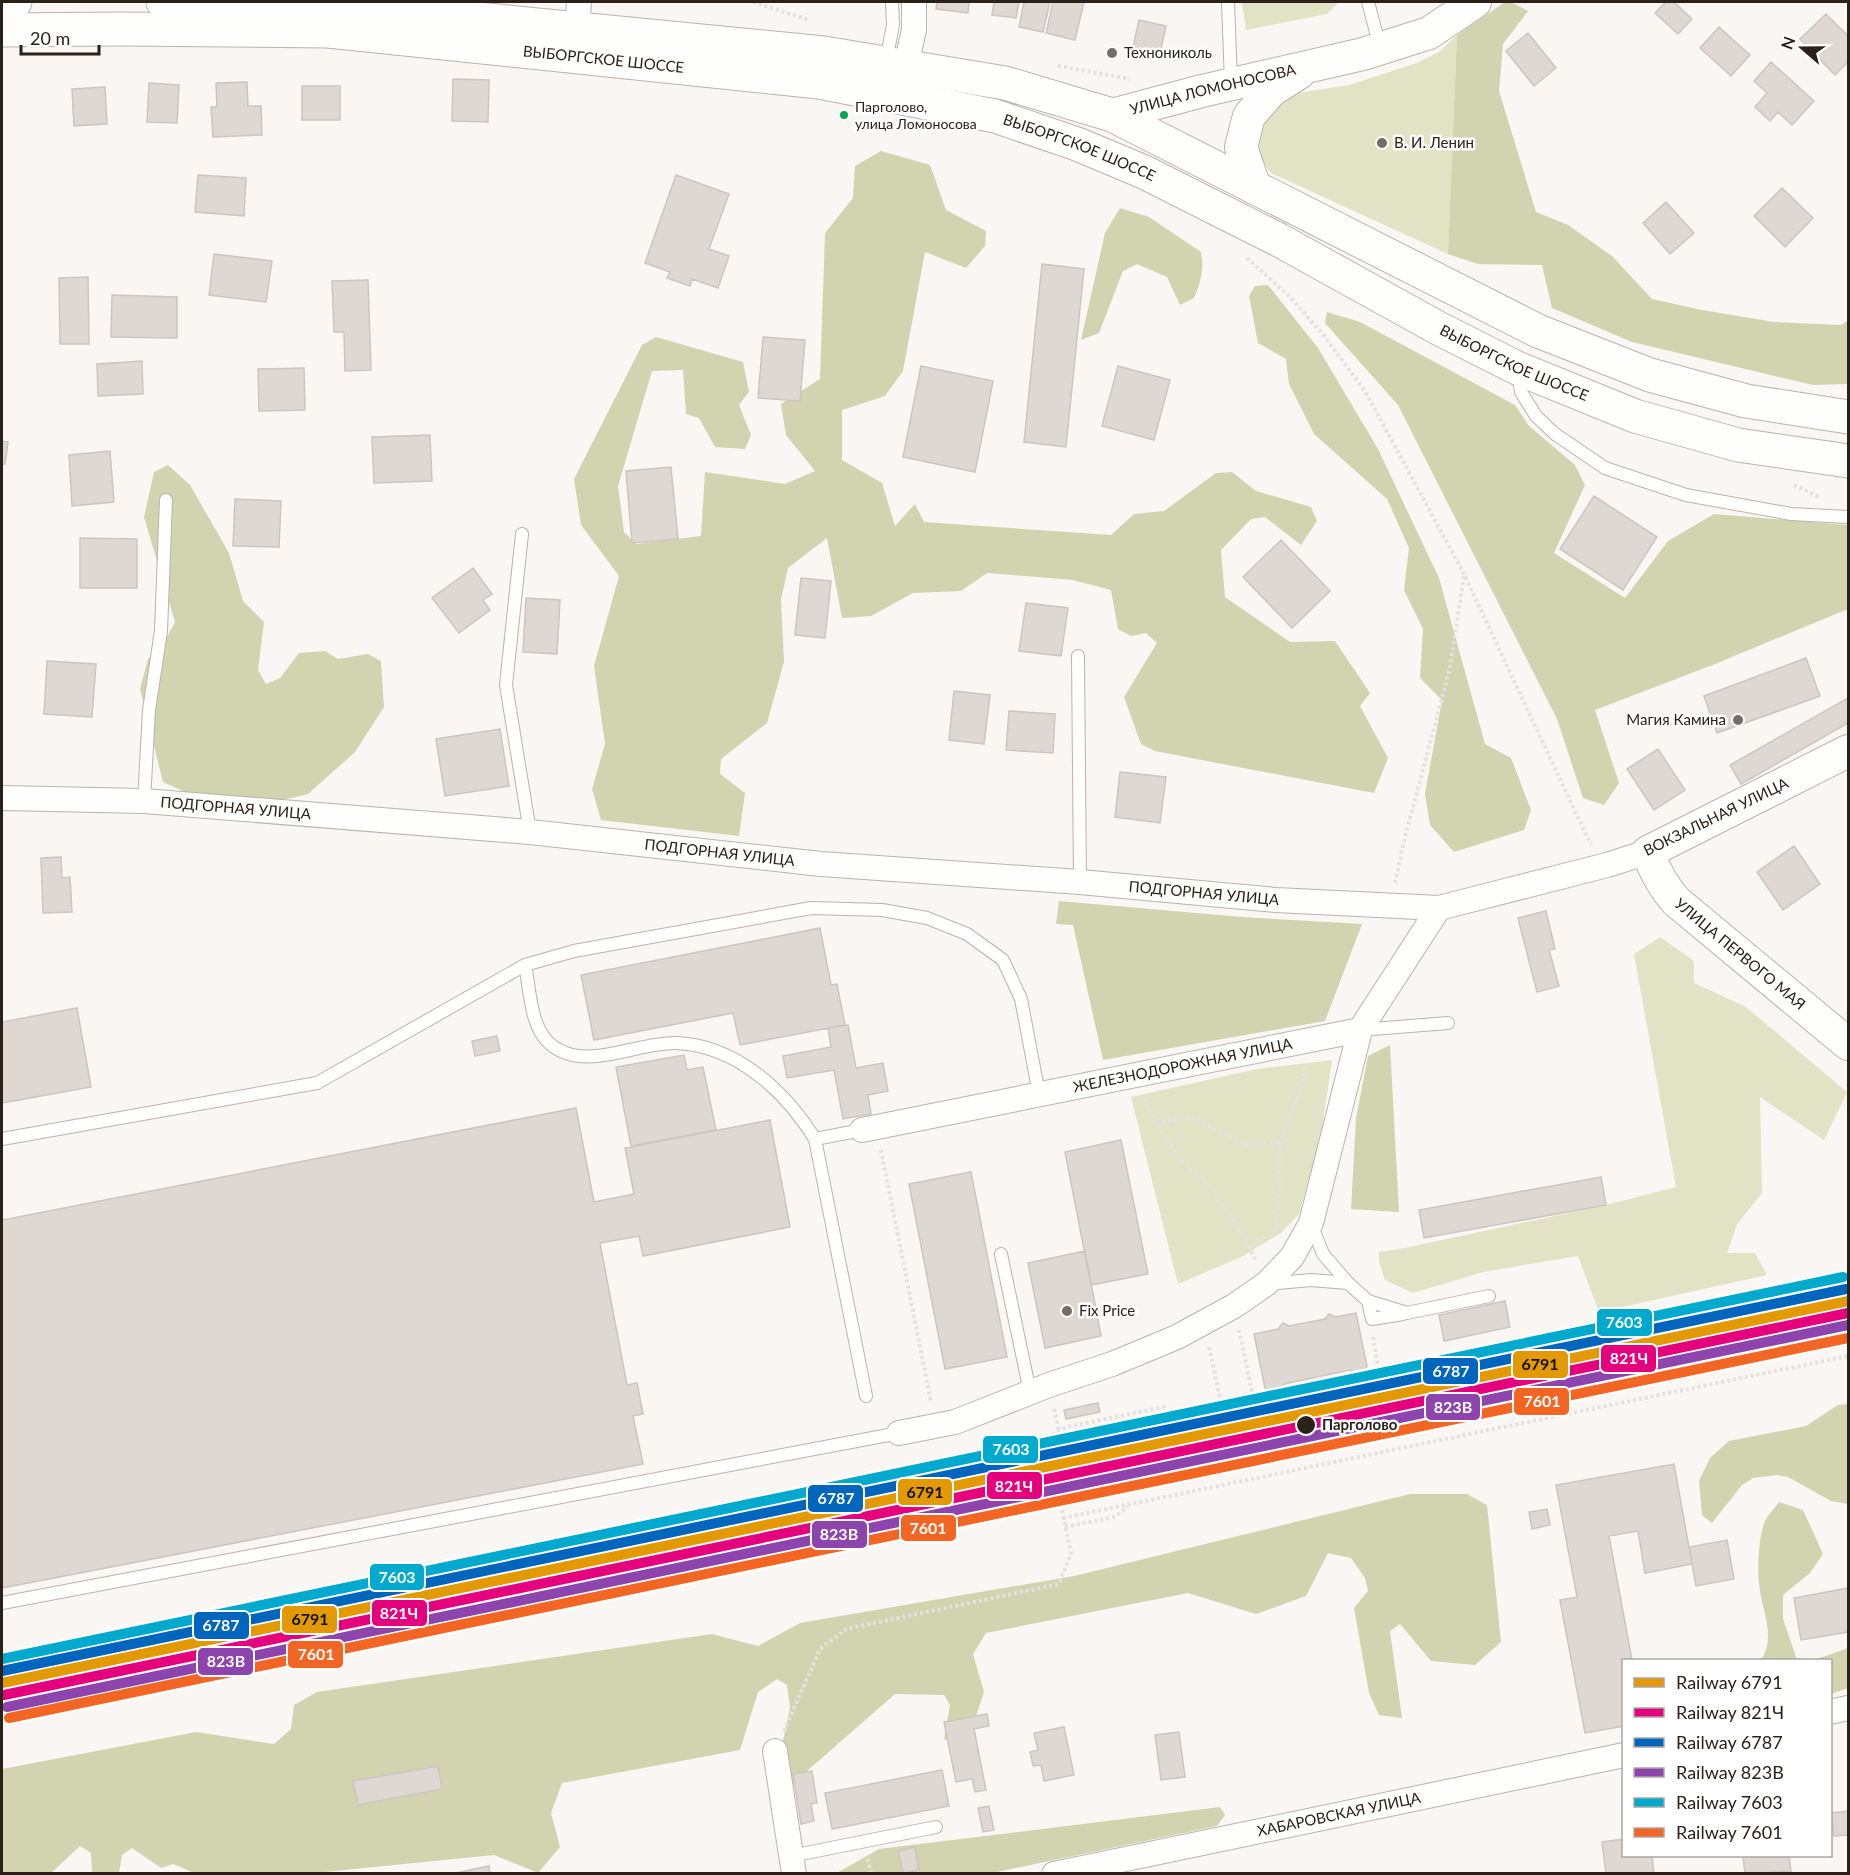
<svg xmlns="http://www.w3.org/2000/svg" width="1850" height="1875" viewBox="0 0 1850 1875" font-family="Lato,sans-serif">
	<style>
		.green { fill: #e1e3c4 }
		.forest { fill: #d1d4af }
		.building { fill: #dfd7d2; stroke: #ccc5c0; stroke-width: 1.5 }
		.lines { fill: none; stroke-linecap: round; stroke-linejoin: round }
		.service-casing { stroke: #bab3ae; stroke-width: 14 }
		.minor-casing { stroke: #bab3ae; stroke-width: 26 }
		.tertiary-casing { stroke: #bab3ae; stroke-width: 34 }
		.primary-casing { stroke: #bab3ae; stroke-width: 35 }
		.path { stroke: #e3e2e1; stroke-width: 4; stroke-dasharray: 3 3; stroke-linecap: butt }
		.service { stroke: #fefefd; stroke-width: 12 }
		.minor { stroke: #fefefd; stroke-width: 24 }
		.tertiary { stroke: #fefefd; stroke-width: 32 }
		.primary { stroke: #fefefd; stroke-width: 33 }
		.rail-1-casing { stroke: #fff; stroke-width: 15 }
		.rail-2-casing { stroke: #fff; stroke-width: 15 }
		.rail-3-casing { stroke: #fff; stroke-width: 15 }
		.rail-4-casing { stroke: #fff; stroke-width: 15 }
		.rail-5-casing { stroke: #fff; stroke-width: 15 }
		.rail-6-casing { stroke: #fff; stroke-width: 15 }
		.rail-1 { stroke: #e39902; stroke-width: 10 }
		.rail-2 { stroke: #e5007d; stroke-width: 10 }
		.rail-3 { stroke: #0065bd; stroke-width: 10 }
		.rail-4 { stroke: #8e44ad; stroke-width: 10 }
		.rail-5 { stroke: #00a9ce; stroke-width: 10 }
		.rail-6 { stroke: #f26522; stroke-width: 10 }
		.poi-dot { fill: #746c65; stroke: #fff; stroke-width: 2 }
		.bus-dot { fill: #00a651; stroke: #fff; stroke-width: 2 }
		.stop-dot { fill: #2c2119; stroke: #fff; stroke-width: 2 }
		.labels { text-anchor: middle; stroke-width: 5; stroke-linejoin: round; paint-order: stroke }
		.bus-label { font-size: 14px; fill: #2c2119; stroke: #fff; text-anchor: start }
		.poi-label { font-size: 15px; fill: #2c2119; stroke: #fff; text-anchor: start }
		.street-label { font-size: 15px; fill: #2c2119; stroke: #fff }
		.stop-label { font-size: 15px; font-weight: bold; fill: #2c2119; stroke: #fff; text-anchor: start }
		.line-badge { stroke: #fff; stroke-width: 2 }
		.badge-label { font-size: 16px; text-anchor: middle; font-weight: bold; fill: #fff }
		.pale-badge-label { font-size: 16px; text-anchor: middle; font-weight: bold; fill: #111 }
	</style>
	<rect width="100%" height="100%" fill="#f9f6f3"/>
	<path class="green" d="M1242,2h97l-12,12 -81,16z
		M1457,35l-9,219 -177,-81 -16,-22 11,-43 25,-14 58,-9 68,-22 22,-11z
		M1660,937l34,24v22l52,24 101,85 -23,48 -64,-43 2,96 -25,31 -10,29h28l12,22 -168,37 -21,-56 -95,16 -70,21 -28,-13 -6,-18v-10l21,-3 206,-44 70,-18 -42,-233z
		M1332,1060l-11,75 -22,79 -18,19 -40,24 -63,27 -47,-187 126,-28z"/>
	<path class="forest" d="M1505,2h6l17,9 -25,33 -4,47 37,121 32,13 44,31 40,43 50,11 72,12 67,3 7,-4v63l-35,1 -181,-43 -80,-34 -10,-43 -64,-1 -30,-10 9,-219z
		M881,151l49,14 16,45 40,21 -1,15 -19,22 -41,-16 -22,119 -18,25 -43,14v50l40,23 13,43 20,-22 9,18 187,13 23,-21 30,-3 52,-38 16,-1 24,19 55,16 6,14 -16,24 -36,-28 -14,2 -30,31 4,47 65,45 45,-1 35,52 -10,13 28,52 -14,35 -219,-42 -14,-7 -17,-47 33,-54 -11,-10 -15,3 -13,-7 -7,-39 -38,-10 -86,-7 -26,18 -48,2 -42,23 -29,2 -15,-80 -39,30 -7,31 3,63 -17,61 -46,36 -1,15 25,19 -6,43 -138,-16 -9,-31 13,-45 -11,-78 25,-90 -38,-51 -7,-46 68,-134 14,-8 87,25 6,30 -10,13 12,30 -6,14 -30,-2 -16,-29 -13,-4 -3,-44 -31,1 -34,115 6,46 12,12 65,-8 4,-64 80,12 30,-13 -29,-36 -5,-31 39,-25 5,-146 28,-35 2,-32z
		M1120,208l29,9 52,35c3,17 0,30 -7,46l-14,7 -13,-28 -30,-13 -14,7 -24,62 -18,7 24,-107z
		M1268,285l50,63 60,101 61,129 46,166 26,14 20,52 -7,20 -70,22 -24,-27 -5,-31 17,-94 -22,-22 3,-49 -19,-39 5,-42 -22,-49 -73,-65 -25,-50 -3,-25 -28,-16 -9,-47 6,-10z
		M1327,312l33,10 155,83 14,21 46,39 10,20 -31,68 71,45 43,-57 46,-27 134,11v84l-133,55 -120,46 24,73 -15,22 -21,-7 -26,-79 -159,-314 -73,-82z
		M168,465l22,20 39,68 14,48 21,21 -6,48 8,14 14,-6 19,-25 26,-2 13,8 30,-5 13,7 3,46 -29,45 -47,42 -34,8 -76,-4 -35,-16 -23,-93 8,-30 12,-9 15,-28 -31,-105 10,-45z
		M1059,901l183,16 120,7 -37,97 -222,39 -30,-135 -17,-1z
		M1390,1045l9,167 -48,-3 5,-91 12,-62z
		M1848,1404v100l-17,-3 -43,-24 -11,-2 -24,3 -11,7 -30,38 -10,-8 -3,-34 11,-23 19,-17 77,-15 32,-21z
		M1410,1494h57l20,11 14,137 -26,23 -44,-4 -31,-37 -10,7 12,87 -23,-3 -10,-22 -15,-85 14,-17 -3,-13 -14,-20 -23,-5 -22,43 -50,18 -68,-21 -202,40 -13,21 11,38 -19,57 -21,-10 6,-34 -6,-10 -49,-1 -112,98 -6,-23 13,-61 -3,-23 -10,-6 -19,13 -18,58 -178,33 -11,30 9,34 -22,26 -44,-18 -179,18h-121l-21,-9 -12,4 -29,-20 -10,7 -3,18h-27l-1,-20 -11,-7 -29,27 -49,1v-105l194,-37 78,12 17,-15 3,-24 23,-13 395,-58 46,12 42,-23 274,-47z
		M1779,1502l24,8 20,44 -13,19 -27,22v24l14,41h-36c16,-25 0,-50 -2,-77 -2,-14 0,-49 6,-62 3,-6 10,-13 14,-19z
		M1848,1648v40l-17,6 -1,-34h-16z
		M1220,1807l5,8 -8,11 -225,47 -157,1 44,-25z"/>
	<path class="building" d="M937,2h32l-1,11 -32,-4z
		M994,2h25l-3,16 -24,-3z
		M1024,2h26l-7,30 -24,-5z
		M1053,2h31l-9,38 -29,-7z
		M1666,2h8l18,17 -14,15 -23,-21z
		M1826,14l22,22v26l-13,13 -35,-36z
		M1139,20l27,6 -7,32 -27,-6z
		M1719,27l31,28 -19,21 -31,-28z
		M1528,33l28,35 -22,18 -28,-35z
		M1771,62l43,39 -22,24 -14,-13 -8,9 -15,-14 12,-14 -13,-12z
		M453,79l36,1 -1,42 -36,-1z
		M247,82l1,24h13l1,29 -49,2 -2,-30h6l-1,-24z
		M149,83l30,2 -2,38 -30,-1z
		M302,86h38v34h-38z
		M105,87l2,37 -33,2 -2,-37z
		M198,175l48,3 -2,38 -49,-4z
		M676,175l53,19 -20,55 20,7 -11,32 -26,-9 -2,7 -23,-8 3,-6 -25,-9z
		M1782,188l31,30 -28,29 -31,-31z
		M1666,202l28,31 -24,21 -27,-31z
		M214,254l58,7 -6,41 -57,-7z
		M1042,264l42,5 -18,178 -42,-5z
		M88,277l1,67h-29l-1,-66z
		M368,280l3,90 -26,1 -1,-39h-10l-2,-51z
		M112,295l65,2v41l-66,-1z
		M763,337l42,3 -5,61 -42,-3z
		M142,361l1,33 -45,2 -1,-32z
		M921,366l72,15 -18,91 -72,-15z
		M1118,366l52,14 -16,60 -52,-14z
		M304,368l1,42 -46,1 -1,-42z
		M430,435l2,46 -58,2 -2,-46z
		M2,441l6,1 -3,22h-3z
		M110,451l4,51 -42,4 -3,-51z
		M671,467l7,72 -46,4 -6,-72z
		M1594,496l63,41 -34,53 -63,-41z
		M235,499l46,2 -2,46 -46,-1z
		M80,538l57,1v49h-57z
		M1281,540l49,51 -38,37 -49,-51z
		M473,568l19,26 -9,6 7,10 -31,23 -27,-35z
		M801,578l30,3 -6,57 -30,-3z
		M526,598l34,2 -3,54 -34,-2z
		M1026,603l42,5 -7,48 -42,-5z
		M1806,658l14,38 -103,37 -13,-37z
		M47,661l49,3 -4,53 -48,-3z
		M954,691l36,4 -6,49 -35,-4z
		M1848,698v25l-107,61 -11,-19z
		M1009,711l46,3 -2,39 -47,-3z
		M500,729l9,57 -64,10 -9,-57z
		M1658,749l27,41 -31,20 -27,-41z
		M1120,772l46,5 -6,46 -45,-6z
		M1794,846l26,38 -37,26 -26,-38z
		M61,857l1,21 8,-1 2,35 -29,1 -2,-55z
		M1546,911l9,38 -6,1 10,36 -22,6 -19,-74z
		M820,928l11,57 6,-1 8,41 -105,20 -7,-32 -139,27 -13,-65z
		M77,1008l14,79 -89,16v-81z
		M848,1025l8,43 27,-5 5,28 -20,4 3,19 -28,5 -9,-49 -47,8 -4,-22 48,-9 -3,-19z
		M497,1036l3,15 -25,5 -3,-15z
		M684,1055l3,15 16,-3 13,63 -85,16 -15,-79z
		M576,1108l18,94 40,-8 -9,-46 145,-28 20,107 -147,29 -4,-20 -39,7 27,142 10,-2 6,31 -10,2 10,48 -641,124v-368z
		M1121,1140l27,134 -57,11 -26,-133z
		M971,1172l36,185 -62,12 -36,-185z
		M1601,1177l5,28 -182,33 -5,-28z
		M1085,1251l16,85 -56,12 -17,-85z
		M1505,1301l5,26 -66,14 -5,-26z
		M1356,1313l11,53 -2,5 -5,3h-6l-4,-4 -66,14 -3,5 -5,3 -6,-1 -5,-3 -11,-54 24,-5 5,-6 6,3 36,-7 4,-5 6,3z
		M1098,1403l2,9 -34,7 -2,-9z
		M1674,1464l18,100 -47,9 -7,-42 -29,5 23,124h-8v66l-39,7 -25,-133 17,-3 -21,-112z
		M1547,1509l3,16 -18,4 -3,-17z
		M1727,1540l7,39 -38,7 -7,-39z
		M1848,1588v44l-47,8 -7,-42z
		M987,1714l2,12 -15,3 12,61 -11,2 -3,-13 -16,3 -12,-60z
		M1064,1727l10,48 -30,6 -3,-16 -8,1 -3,-14 8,-2 -4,-17z
		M1179,1732l6,45 -24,3 -6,-45z
		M438,1766l4,23 -84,16 -5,-24z
		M942,1770l7,36 -117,23 -7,-36z
		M812,1771l5,32 -6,1 3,17 -13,3 -8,-50z
		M989,1806l5,24 -11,2 -5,-24z
		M1848,1811v24l-14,1 -3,-23z
		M1624,1839v17h28l2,18h-48l-4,-32z
		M915,1847l4,23 -16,3 -5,-22z
		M1743,1856h46l2,15 -46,3z
		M489,1866l1,8h-39z"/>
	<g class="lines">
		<g class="service-casing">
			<path id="service" d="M1228,2l3,81
				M1368,2l12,45
				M886,61l7,-36 -1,-23
				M1518,372l3,20 15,24 19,18 50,34 81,27 105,19 57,3
				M522,534l-16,151 24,147
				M1078,656l2,226
				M144,801l5,-91 12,-79 5,-131
				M525,965c5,24 5,59 23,77 34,33 90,-1 129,1 60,3 108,48 138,96l47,-9
				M1360,1030l88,-7
				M2,1139l315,-56 208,-118 49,-14 237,-43 71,2 45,8 40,16 36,26 18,39 18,95
				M815,1139l51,257
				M1311,1224l12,30 25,29 20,18 39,12 82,-17
				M1001,1254l29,138
				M1268,1284l43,-4 37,3
				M1368,1301l4,18 31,-5
				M2,1603l897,-170
				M791,1856l145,-29"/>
		</g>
		<g class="minor-casing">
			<g id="minor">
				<path d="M577,29l2,-27"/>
				<path d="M906,65l8,-35v-28"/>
				<path id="s1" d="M2,798l142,3 386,31 291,32 259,18 196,18 163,8 168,-43 41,-13"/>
				<path id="s2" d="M862,1130l498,-100 79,-122"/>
				<path d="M899,1433l56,-11 94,-37 63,-21 65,-27 57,-31 32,-22 26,-27 19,-34 49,-193"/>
				<path d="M1830,1712l18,-4"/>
				<path d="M775,1751l19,123"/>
				<path id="s3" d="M1054,1874l570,-119"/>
			</g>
		</g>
		<g class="tertiary-casing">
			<g id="tertiary">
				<path id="s4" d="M1112,115l90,-24 161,-37 66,-21 46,-31"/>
				<path d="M1255,188l-14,-41 8,-31 23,-26 27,-17"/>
				<path id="s5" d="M1848,751l-200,101c7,20 15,35 29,50l171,142"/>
			</g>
		</g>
		<g class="primary-casing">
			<g id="primary">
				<path d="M2,2h13"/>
				<path d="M163,2l162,2 499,49 181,30 107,32 426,216 112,44 96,26 102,16"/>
				<path id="s6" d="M2,30l120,-1 206,2 491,51 176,34 82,28 67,28 135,68 159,88 79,40 118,48 103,29 110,16"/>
			</g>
		</g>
		<path class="path" d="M753,2l56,18
			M1058,66l72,13
			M1247,258l42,38 33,37 43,58 99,183 126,269 2,1
			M1794,485l25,12
			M1395,883l10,-46 45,-169 14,-93
			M1145,1098l11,25 19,29 37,37 37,57 27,-16 3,-25 1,-63 22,-56 3,-20
			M1156,1123l30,-5 11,2 51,25 32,-3
			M881,1150l50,252
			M1249,1246l7,16
			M1239,1330l17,80
			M1373,1337l8,46
			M1209,1347l15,69
			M1317,1377l4,19
			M1054,1409l5,22
			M1081,1446l767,-160
			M1063,1518l785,-162
			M1065,1527l49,-10 14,-10
			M784,1731l36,-82 26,-20 213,-45 12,-31 -23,-108 -38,8 -2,-8 43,-10 16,-8 97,-20 4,21
			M868,1859l3,15"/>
		<use href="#service" class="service"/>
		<use href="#minor" class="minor"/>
		<use href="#tertiary" class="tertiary"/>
		<use href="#primary" class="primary"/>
		<g class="rail-1-casing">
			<path id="rail-1" d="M2,1683l1846,-382"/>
		</g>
		<g class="rail-2-casing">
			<path id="rail-2" d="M4,1695l1844,-382"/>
		</g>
		<g class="rail-3-casing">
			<path id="rail-3" d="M2,1671l1844,-382"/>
		</g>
		<g class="rail-4-casing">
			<path id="rail-4" d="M7,1707l1841,-382"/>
		</g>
		<g class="rail-5-casing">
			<path id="rail-5" d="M2,1659l1841,-382"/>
		</g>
		<g class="rail-6-casing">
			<path id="rail-6" d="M9,1718l1839,-380"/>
		</g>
		<use href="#rail-1" class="rail-1"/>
		<use href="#rail-2" class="rail-2"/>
		<use href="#rail-3" class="rail-3"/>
		<use href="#rail-4" class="rail-4"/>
		<use href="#rail-5" class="rail-5"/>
		<use href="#rail-6" class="rail-6"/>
	</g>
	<g class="poi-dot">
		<circle cx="1112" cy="53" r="6"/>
		<circle cx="1382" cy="143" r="6"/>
		<circle cx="1738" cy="720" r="6"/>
		<circle cx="1067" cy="1311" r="6"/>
	</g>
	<circle class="bus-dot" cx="844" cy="115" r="5"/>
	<circle class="stop-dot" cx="1306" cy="1425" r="10"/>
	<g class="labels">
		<g class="bus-label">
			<text x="855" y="112">Парголово,<tspan x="855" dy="17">улица Ломоносова</tspan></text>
		</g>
		<g class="poi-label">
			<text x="1124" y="58">Технониколь</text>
			<text x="1394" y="148">В. И. Ленин</text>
			<text x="1726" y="725" text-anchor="end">Магия Камина</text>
			<text x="1079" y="1316">Fix Price</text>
		</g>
		<g class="street-label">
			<text dy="5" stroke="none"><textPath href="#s6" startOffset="603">ВЫБОРГСКОЕ ШОССЕ</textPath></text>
			<text dy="5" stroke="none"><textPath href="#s4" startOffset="104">УЛИЦА ЛОМОНОСОВА</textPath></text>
			<text dy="5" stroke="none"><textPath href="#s6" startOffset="1089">ВЫБОРГСКОЕ ШОССЕ</textPath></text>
			<text dy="5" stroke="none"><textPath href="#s6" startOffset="1575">ВЫБОРГСКОЕ ШОССЕ</textPath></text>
			<text dy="5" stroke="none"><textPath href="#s1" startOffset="234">ПОДГОРНАЯ УЛИЦА</textPath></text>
			<text transform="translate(1716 817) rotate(-26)" y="5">ВОКЗАЛЬНАЯ УЛИЦА</text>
			<text dy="5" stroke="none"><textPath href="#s1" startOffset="720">ПОДГОРНАЯ УЛИЦА</textPath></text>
			<text dy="5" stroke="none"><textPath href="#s1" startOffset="1206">ПОДГОРНАЯ УЛИЦА</textPath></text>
			<text dy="5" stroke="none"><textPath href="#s5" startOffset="364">УЛИЦА ПЕРВОГО МАЯ</textPath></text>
			<text dy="5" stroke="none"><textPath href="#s2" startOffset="327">ЖЕЛЕЗНОДОРОЖНАЯ УЛИЦА</textPath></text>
			<text dy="5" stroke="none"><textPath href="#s3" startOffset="291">ХАБАРОВСКАЯ УЛИЦА</textPath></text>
		</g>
		<g class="stop-label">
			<text x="1322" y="1430">Парголово</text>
		</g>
	</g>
	<g class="line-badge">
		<rect x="1596" y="1308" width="57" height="29" rx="6" fill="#00a9ce"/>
		<rect x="1600" y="1344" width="57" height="29" rx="6" fill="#e5007d"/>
		<rect x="1512" y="1350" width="57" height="29" rx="6" fill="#e39902"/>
		<rect x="1422" y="1357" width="57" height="28" rx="6" fill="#0065bd"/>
		<rect x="1513" y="1387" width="57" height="29" rx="6" fill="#f26522"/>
		<rect x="1425" y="1393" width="56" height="28" rx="6" fill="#8e44ad"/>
		<rect x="982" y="1435" width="57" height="29" rx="6" fill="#00a9ce"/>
		<rect x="986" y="1471" width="57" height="29" rx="6" fill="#e5007d"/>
		<rect x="897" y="1478" width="56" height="28" rx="6" fill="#e39902"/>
		<rect x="807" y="1484" width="57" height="29" rx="6" fill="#0065bd"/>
		<rect x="900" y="1514" width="57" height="28" rx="6" fill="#f26522"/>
		<rect x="811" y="1520" width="57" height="29" rx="6" fill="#8e44ad"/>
		<rect x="369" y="1563" width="56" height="28" rx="6" fill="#00a9ce"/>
		<rect x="371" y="1599" width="57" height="28" rx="6" fill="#e5007d"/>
		<rect x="281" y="1605" width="57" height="29" rx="6" fill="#e39902"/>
		<rect x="193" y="1611" width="57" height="29" rx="6" fill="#0065bd"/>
		<rect x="287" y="1640" width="57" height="29" rx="6" fill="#f26522"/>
		<rect x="197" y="1647" width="57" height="29" rx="6" fill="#8e44ad"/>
	</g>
	<g class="badge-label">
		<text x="1624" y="1328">7603</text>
		<text x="1629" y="1364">821Ч</text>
		<text x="1451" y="1377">6787</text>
		<text x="1542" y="1407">7601</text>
		<text x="1453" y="1413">823В</text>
		<text x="1011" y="1455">7603</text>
		<text x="1014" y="1492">821Ч</text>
		<text x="836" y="1504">6787</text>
		<text x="928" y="1534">7601</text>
		<text x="839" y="1540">823В</text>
		<text x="397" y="1583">7603</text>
		<text x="399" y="1619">821Ч</text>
		<text x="221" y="1631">6787</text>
		<text x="316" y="1660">7601</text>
		<text x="226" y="1667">823В</text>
	</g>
	<g class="pale-badge-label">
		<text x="1540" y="1370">6791</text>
		<text x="925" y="1498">6791</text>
		<text x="310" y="1625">6791</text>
	</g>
	<rect width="1850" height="1875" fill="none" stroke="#2c2119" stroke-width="6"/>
	<rect x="1622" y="1659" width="210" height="198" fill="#ffffff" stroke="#aba6a3" stroke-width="1.5"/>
	<rect x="1634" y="1678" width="30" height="9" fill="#e39902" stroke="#aba6a3" stroke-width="1.5"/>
	<text x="1676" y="1689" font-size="18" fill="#2c2119">Railway 6791</text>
	<rect x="1634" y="1708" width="30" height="9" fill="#e5007d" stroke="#aba6a3" stroke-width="1.5"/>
	<text x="1676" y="1719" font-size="18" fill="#2c2119">Railway 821Ч</text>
	<rect x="1634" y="1738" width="30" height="9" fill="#0065bd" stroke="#aba6a3" stroke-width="1.5"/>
	<text x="1676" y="1749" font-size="18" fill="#2c2119">Railway 6787</text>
	<rect x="1634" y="1768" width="30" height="9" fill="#8e44ad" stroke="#aba6a3" stroke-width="1.5"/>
	<text x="1676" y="1779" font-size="18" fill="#2c2119">Railway 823В</text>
	<rect x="1634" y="1798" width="30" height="9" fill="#00a9ce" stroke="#aba6a3" stroke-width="1.5"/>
	<text x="1676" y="1809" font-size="18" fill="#2c2119">Railway 7603</text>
	<rect x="1634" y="1828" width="30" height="9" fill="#f26522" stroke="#aba6a3" stroke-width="1.5"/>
	<text x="1676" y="1839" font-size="18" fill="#2c2119">Railway 7601</text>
	<g transform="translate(1802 48) rotate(290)" stroke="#ffffff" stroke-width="4.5" paint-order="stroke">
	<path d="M0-4.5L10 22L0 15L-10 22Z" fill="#2c2119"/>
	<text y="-9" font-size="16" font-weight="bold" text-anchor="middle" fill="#2c2119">N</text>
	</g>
	<path d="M21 45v9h78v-9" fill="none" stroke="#2c2119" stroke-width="3"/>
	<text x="30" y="45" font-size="18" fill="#2c2119" stroke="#ffffff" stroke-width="4.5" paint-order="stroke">20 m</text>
</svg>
